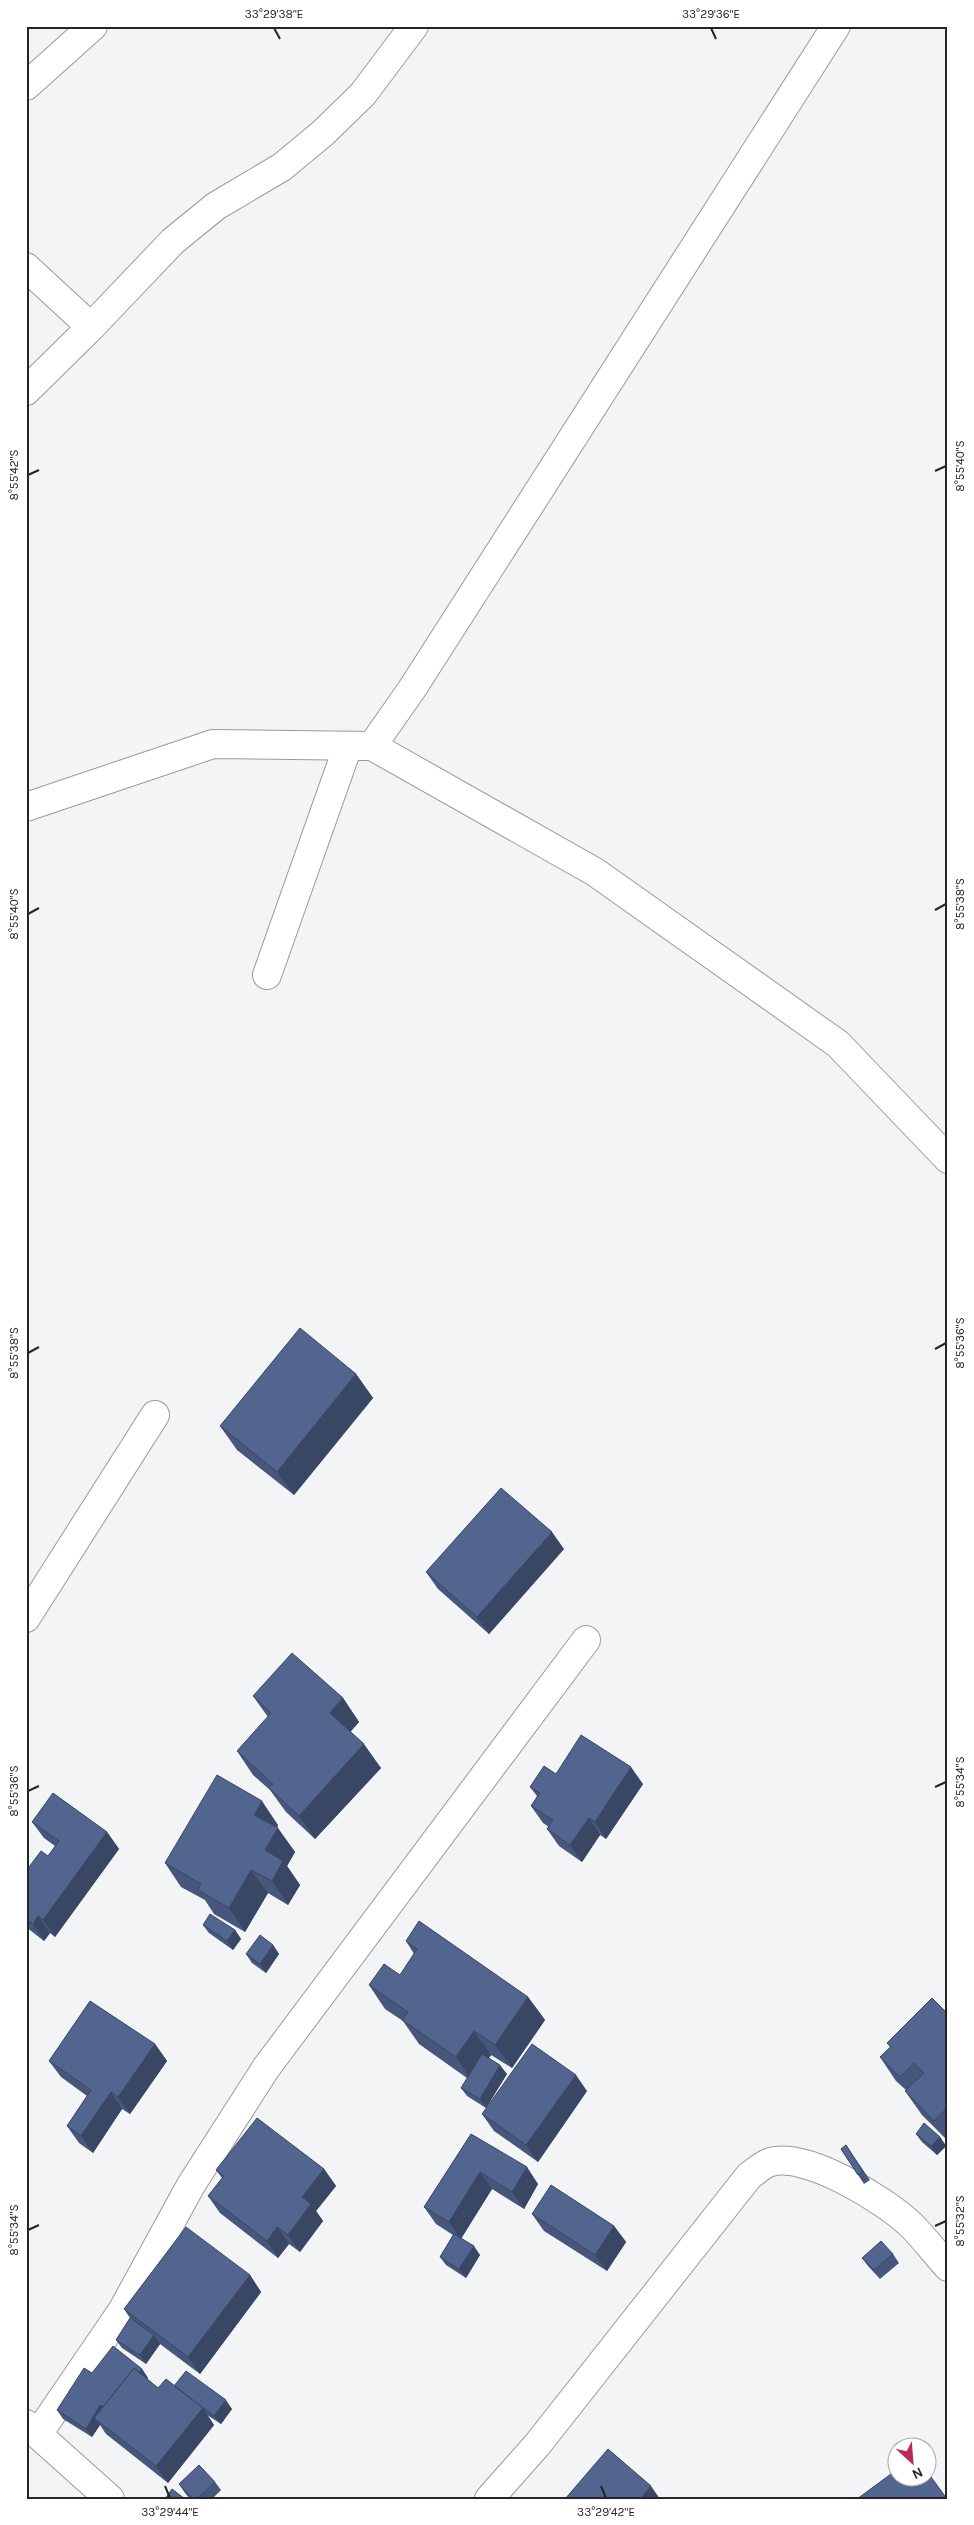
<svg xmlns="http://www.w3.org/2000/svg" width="974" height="2525" viewBox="0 0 974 2525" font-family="Karla,sans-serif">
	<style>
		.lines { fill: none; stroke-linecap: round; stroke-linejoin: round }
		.street-casing { stroke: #999a9d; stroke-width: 30 }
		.street { stroke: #fff; stroke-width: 28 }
		.wall { fill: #47577b }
		.shaded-wall { fill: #394764 }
		.building { fill: #52658f; stroke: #394764 }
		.ticks { fill: none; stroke: #242526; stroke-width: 2 }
		.neatline { fill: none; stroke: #242526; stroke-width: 2 }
		.ticks-label { font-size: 12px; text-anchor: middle; fill: #242526 }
	</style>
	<rect width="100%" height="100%" fill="#f3f4f6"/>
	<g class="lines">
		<g class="street-casing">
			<path id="street" d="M26,86l67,-60
				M26,267l65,60
				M26,391l65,-64 82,-86 43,-35 66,-39 41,-34 40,-39 51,-68
				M372,746l40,-57 424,-663
				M26,807l187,-63 159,2 223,126 243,172 110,115
				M267,975l81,-229
				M26,1618l129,-203
				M26,2424l84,75
				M38,2434l84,-123 69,-126 75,-117 320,-428
				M489,2499l48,-54 212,-269c6,-4 12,-10 19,-13 35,-14 119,38 144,63 13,13 24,28 36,41"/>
		</g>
		<use href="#street" class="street"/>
	</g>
	<path class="wall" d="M356,1374l17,24 -79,97 -57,-45 -17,-24z
		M564,1549l-75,85 -51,-45 -12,-17z
		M253,1696l90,2 16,24 -9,10 31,36 -66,71 -29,-27 -16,-22 -17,-15 -16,-24 31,-34z
		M556,1774l87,10 -37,55 -6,-4 -18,27 -23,-16 -12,-17 2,-2 -6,-4 -12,-17 6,-10 -7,-9z
		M32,1822l75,10 12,17 -64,88 -5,-4 -6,8 -18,-14v-56l22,-15 7,-10 -11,-8z
		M278,1825l-1,3 18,24 -8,14 13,19 -12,20 -20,-12 -23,39 -31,-18 -9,-14 -24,-13 -16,-24z
		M203,1925l32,5 6,9 -8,11 -24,-17z
		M406,1941l122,56 17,23 -33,48 -21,-13 -2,3 18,16 -21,34 -19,-12 -6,-8 6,-10 -48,-34 -16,-23 -18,-12 -16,-24 31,-10 14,-21z
		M273,1945l6,9 -13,19 -14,-10 -6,-9z
		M948,2014v127l-26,-26 -17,-24 1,-1 -10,-9 -16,-24 10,-10 -3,-4z
		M155,2044l12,17 -37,53 -8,-5 -29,44 -14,-10 -12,-17 20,-30 -26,-19 -12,-16z
		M587,2091l-49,71 -44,-31 -12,-17z
		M471,2134l67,50 -14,25 -32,-20 -31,49 19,17 -14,23 -20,-13 -6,-8 13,-22 -17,-11 -12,-17z
		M916,2134l24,3 6,9 -9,9 -15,-13z
		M846,2145l24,35 -6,4 -23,-35z
		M324,2169l12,17 -20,25 7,10 -23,31 -11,-8 -11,14 -58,-45 -12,-17 14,-18 -6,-8z
		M532,2214l82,12 12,16 -19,29 -63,-40z
		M893,2254l6,9 -19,16 -12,-13 -6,-8z
		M250,2275l11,17 -61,82 -40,-30 -14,20 -24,-16 -6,-8 14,-22 -6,-9z
		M142,2369l6,9 -1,1 11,9 16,-2 58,23 -11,15 -14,-9 7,10 -46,58 -62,-49 -6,-9 -8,12 -29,-18 -6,-9 35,-37z
		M215,2482l6,8 -9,9h-22l-5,-6 -6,-9z"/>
	<path class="shaded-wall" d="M356,1374l17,24 -79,97 -17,-23z
		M552,1532l12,17 -75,85 -12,-17z
		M343,1698l16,24 -13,15 -16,-24z
		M364,1744l17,24 -66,71 -16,-23z
		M631,1767l12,17 -37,55 -11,-17z
		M262,1801l16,24 -7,13 -17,-23z
		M589,1818l11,17 -18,27 -12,-17z
		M278,1828l17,24 -8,14 13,19 -12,20 -16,-24 -7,-31z
		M107,1832l12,17 -64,88 -12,-17z
		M251,1870l17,23 -23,39 -16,-24z
		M38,1916l12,17 -6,8 -11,-17z
		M235,1930l6,9 -8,11 -6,-9z
		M273,1945l6,9 -13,19 -6,-9z
		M528,1997l17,23 -33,48 -17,-23z
		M474,2031l17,24 -19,26 -16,-24z
		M155,2044l12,17 -37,53 -12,-17z
		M500,2065l7,9 -21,34 -6,-9z
		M576,2075l11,16 -49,71 -12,-17z
		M111,2092l11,17 -29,44 -12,-17z
		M940,2137l6,9 -9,9 -6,-9z
		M527,2167l11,17 -14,25 -12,-17z
		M324,2169l12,17 -20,25 7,10 -23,31 -12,-17 14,-38z
		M480,2172l12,17 -31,50 -12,-17z
		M614,2226l12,16 -19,29 -12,-16z
		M277,2227l12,17 -11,14 -11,-17z
		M474,2246l6,9 -14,23 -7,-9z
		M250,2275l11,17 -61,82 -12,-17z
		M154,2335l6,9 -14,20 -6,-9z
		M142,2369l6,9 -33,43 -6,-9z
		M226,2400l6,9 -11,15 -7,-8z
		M100,2405l7,9 -13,4 6,7 -8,12 -6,-8z
		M203,2408l11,17 -46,58 -12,-17z
		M651,2486l9,13h-20z"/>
	<path class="building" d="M300,1328l56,46 -79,98 -57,-46z
		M501,1488l51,44 -75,85 -51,-45z
		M292,1653l51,45 -13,15 34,31 -65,72 -30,-28 4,-4 -36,-33 34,-38 -18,-17z
		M581,1735l50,32 -36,55 -6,-4 -19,27 -23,-16 6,-9 -22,-14 9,-13 -10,-6 14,-21 12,8z
		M217,1775l45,26 -8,14 24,13 -13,22 18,11 -11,20 -21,-11 -22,38 -31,-18 3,-6 -36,-21z
		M53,1793l54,39 -64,88 -5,-4 -5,8 -7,-5v-48l15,-20 7,5 11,-15 -27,-19z
		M210,1914l25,16 -8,11 -24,-16z
		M419,1921l109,76 -33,48 -21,-14 -18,26 -54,-37 6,-8 -39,-27 15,-21 16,11 17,-26 -11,-8z
		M260,1935l13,10 -13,19 -14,-10z
		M932,1998l16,16v99l-3,-3 -11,11 -29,-30 19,-18 -10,-10 -14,14 -20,-20 11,-10 -4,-4z
		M90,2001l65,43 -37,53 -7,-5 -30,44 -14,-10 24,-36 -42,-29z
		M532,2044l44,31 -50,70 -44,-31z
		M482,2054l18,11 -20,34 -19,-11z
		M257,2118l67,51 -22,28 9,7 -23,31 -11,-8 -10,14 -59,-45 16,-20 -8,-6z
		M924,2123l16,14 -9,9 -15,-12z
		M471,2134l56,33 -15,25 -32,-20 -31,50 -25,-15z
		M846,2145l17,27 -5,3 -17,-26z
		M551,2185l63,41 -19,29 -63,-41z
		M186,2227l64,48 -62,82 -64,-48z
		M454,2234l20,12 -15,23 -19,-12z
		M881,2241l12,13 -19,16 -12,-12z
		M130,2318l24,17 -14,20 -24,-15z
		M113,2346l29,23 -3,3 -5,-4 -31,39 -3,-2 -14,24 -29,-19 27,-42 8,5z
		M134,2368l24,20 8,-9 37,29 -47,58 -62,-48z
		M186,2371l40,29 -12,16 -40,-30z
		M608,2449l43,37 -11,13h-75z
		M199,2465l16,17 -18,17h-4l-14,-15z
		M926,2470l21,29h-90l38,-28 1,1v6h4l3,3 5,-3h18z
		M172,2489l13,10h-20z"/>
	<path class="ticks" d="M274,28l6,11M711,28l5,11M935,471l11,-5M28,475l11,-5M935,910l11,-6M28,914l11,-6M935,1349l11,-6M28,1353l11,-6M935,1787l11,-5M28,1791l11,-5M935,2226l11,-5M28,2230l11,-5M165,2486l5,12M601,2486l5,12"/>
	<rect width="974" height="2525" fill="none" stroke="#ffffff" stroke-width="55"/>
	<g transform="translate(912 2462) rotate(154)"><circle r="24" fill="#ffffff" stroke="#a7a8a8"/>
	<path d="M0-4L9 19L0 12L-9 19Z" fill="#bb2b57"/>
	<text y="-8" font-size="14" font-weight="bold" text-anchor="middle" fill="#242526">N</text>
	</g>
	<rect x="28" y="28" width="918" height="2470" class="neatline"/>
	<g class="ticks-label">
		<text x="274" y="18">33°29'38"E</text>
		<text x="711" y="18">33°29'36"E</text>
		<text transform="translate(960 466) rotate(-90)" y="4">8°55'40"S</text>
		<text transform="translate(14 475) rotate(-90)" y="4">8°55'42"S</text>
		<text transform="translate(960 904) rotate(-90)" y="4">8°55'38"S</text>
		<text transform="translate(14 914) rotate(-90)" y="4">8°55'40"S</text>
		<text transform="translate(960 1343) rotate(-90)" y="4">8°55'36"S</text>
		<text transform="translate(14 1353) rotate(-90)" y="4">8°55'38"S</text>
		<text transform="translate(960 1782) rotate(-90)" y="4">8°55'34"S</text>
		<text transform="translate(14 1791) rotate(-90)" y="4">8°55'36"S</text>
		<text transform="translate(960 2221) rotate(-90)" y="4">8°55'32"S</text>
		<text transform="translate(14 2230) rotate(-90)" y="4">8°55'34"S</text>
		<text x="170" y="2516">33°29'44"E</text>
		<text x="606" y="2516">33°29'42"E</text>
	</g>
</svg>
